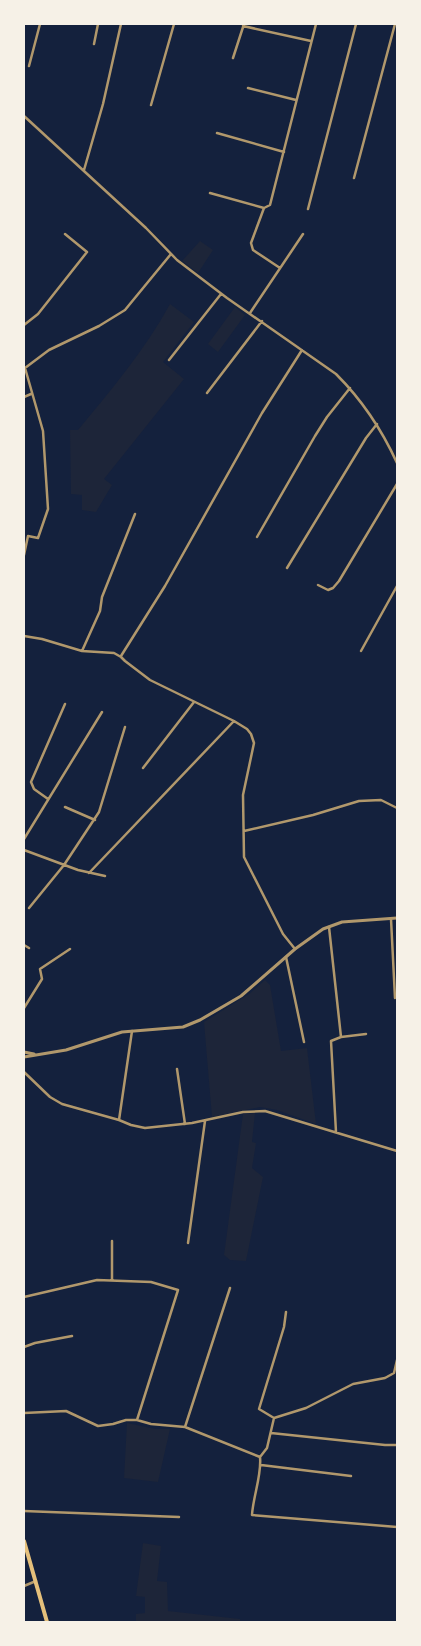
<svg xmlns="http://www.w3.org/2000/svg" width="421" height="1646" viewBox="0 0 421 1646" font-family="'PT Sans Narrow',sans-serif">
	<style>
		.green { fill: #1d2539 }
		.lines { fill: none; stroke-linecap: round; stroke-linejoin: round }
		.minor { stroke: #b1986c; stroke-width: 2.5 }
		.tertiary { stroke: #b1986c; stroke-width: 3 }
		.secondary { stroke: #e5c07b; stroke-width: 4 }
	</style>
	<rect width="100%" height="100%" fill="#14213d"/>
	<path class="green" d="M200,241l13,9 -15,23 -16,-12z
		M170,304l24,18 -31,40 21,17 -80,100 8,6 -16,27 -14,-2v-15l-11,-1 -1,-64h8c33,-40 67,-80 92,-126z
		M235,307l10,8 -27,37 -10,-8z
		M265,980l5,5 11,66 26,-3 9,76 -39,-14 -17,-3 -48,10 -8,-95 45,-28z
		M255,1113l-3,29 4,1 -4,25 11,9 -17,84 -16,-1 -6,-5 19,-141z
		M127,1423l29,6h14l-12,53 -34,-4z
		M143,1543l18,3 -4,35 10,1 1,29 72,8v3h-104v-8l9,-1v-16l-9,-1z"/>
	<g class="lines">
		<path class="minor" d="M243,26l68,15
			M94,44l4,-20
			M233,58l11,-34
			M29,66l11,-42
			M248,88l48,12
			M151,105l23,-81
			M24,116l122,112 31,32 50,38 109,76c26,26 46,56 61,89
			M217,133l67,19
			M84,170l19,-66 18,-80
			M354,178l41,-154
			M210,193l54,15
			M308,209l48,-185
			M280,268l-27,-18 -2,-7 13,-35 6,-3 46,-181
			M250,313l53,-79
			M24,325l14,-11 49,-62 -22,-18
			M169,360l52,-66
			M207,393l55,-72
			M24,397l7,-3
			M257,537l58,-101 12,-19 23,-29
			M24,555l4,-19 10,2 10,-29 -5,-78 -18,-63 24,-18 50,-24 26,-16 46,-56
			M287,568l79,-130 11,-14
			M318,585l10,5 5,-2 6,-7 58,-97
			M24,636l18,3 40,12 32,2 7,4 4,4 25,19 84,41 13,8 4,5 3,9 -11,52 1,62 39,77 12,15
			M82,651l18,-40 2,-14 33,-83
			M361,651l36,-65
			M121,656l44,-70 97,-173 40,-63
			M143,768l51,-66
			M48,799l-14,-10 -3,-7 34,-78
			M65,807l30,13
			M244,831l69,-16 46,-14 22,-1 16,8
			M24,839l78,-127
			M24,850l54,20 27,6
			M89,873l145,-152
			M29,908l35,-43 35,-53 26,-85
			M391,919l4,79
			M329,927l12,110
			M24,945l5,3
			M286,957l18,85
			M24,1008l18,-29 -2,-10 30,-20
			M177,1069l8,55
			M24,1072l26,25 12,7 57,16 12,5 14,3 47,-5 51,-11 22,-1 132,40
			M119,1120l13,-89
			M336,1132l-5,-91 10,-4 25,-3
			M188,1243l17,-122
			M112,1280v-39
			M24,1297l73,-17 54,2 27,8 -41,130
			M286,1312l-2,15 -25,82 15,9 32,-10 47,-24 32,-6 9,-5 3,-13
			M24,1347l11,-4 37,-7
			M24,1413l42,-2 32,15 15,-2 13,-4h11l14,4 34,3 75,30c2,17 -7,40 -8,58l145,12
			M185,1427l45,-139
			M271,1433l114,12h12
			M260,1457l7,-9 7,-30
			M261,1465l90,11
			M24,1511l155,6
			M24,1586l12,-5"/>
		<path class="tertiary" d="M24,1052l10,2
			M24,1057l42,-7 56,-18 61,-5 17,-7 41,-24 54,-47 28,-20 19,-7 55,-4"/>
		<path class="secondary" d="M24,1541l23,81"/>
	</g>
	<rect width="421" height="1646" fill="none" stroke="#f6f1e7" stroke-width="50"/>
</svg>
